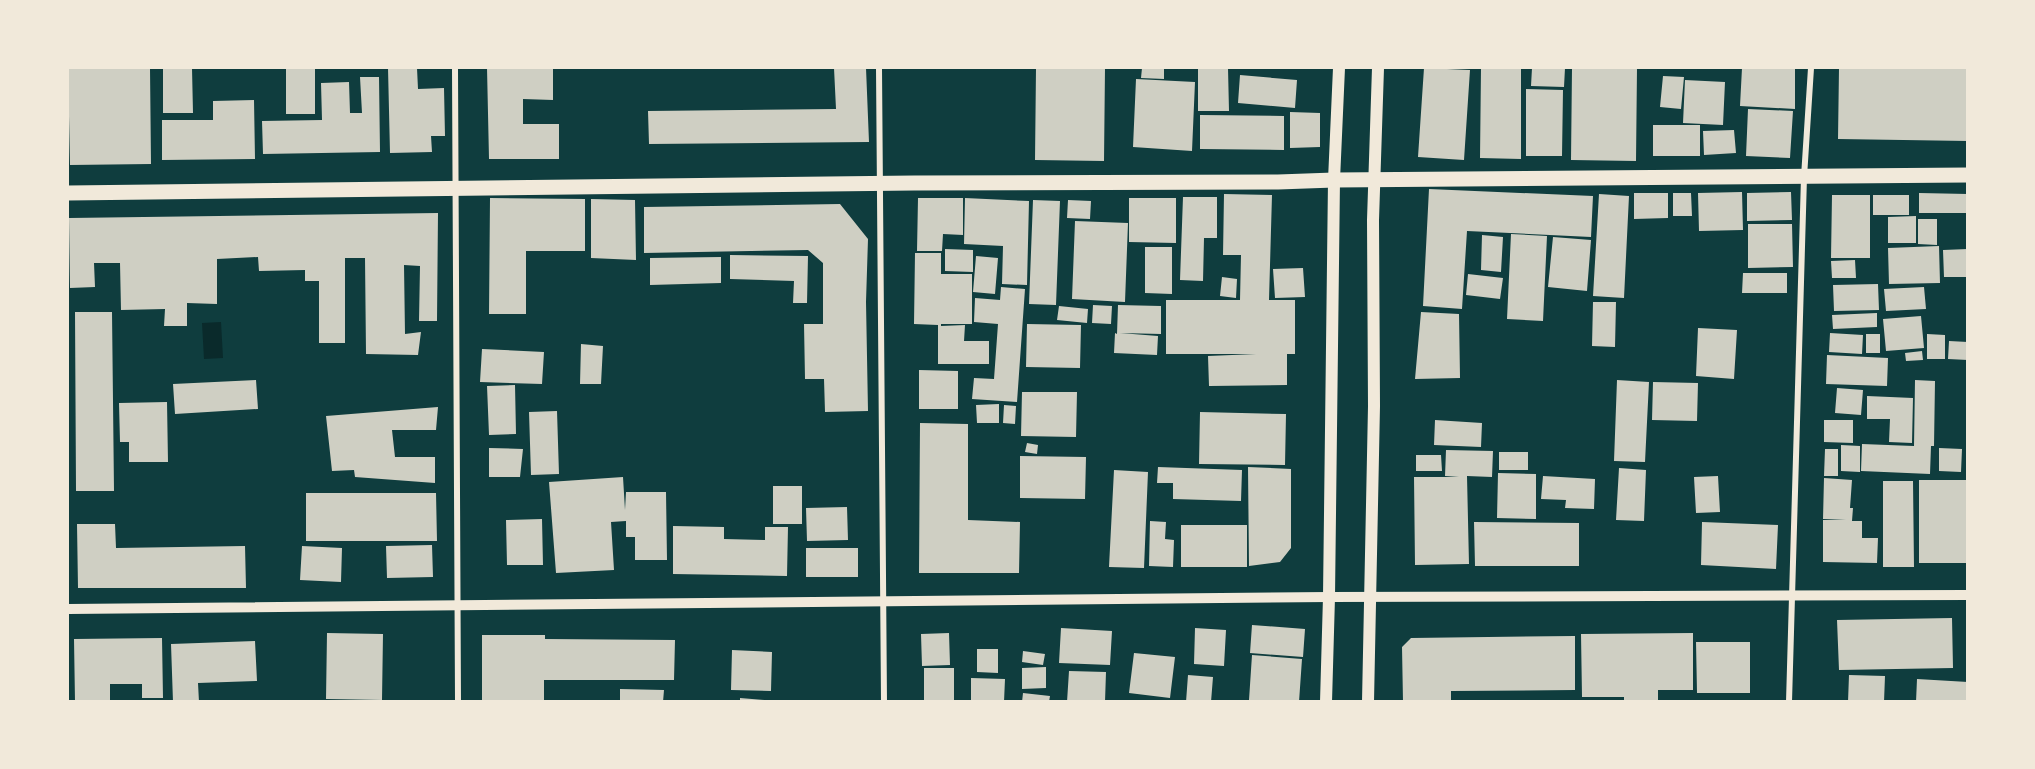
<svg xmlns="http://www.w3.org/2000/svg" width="2035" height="769" viewBox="0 0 2035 769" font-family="'Asap Condensed',sans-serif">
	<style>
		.water { fill: #0a2a2b }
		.building { fill: #cfcfc3 }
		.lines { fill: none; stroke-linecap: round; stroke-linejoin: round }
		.minor { stroke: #f1e9da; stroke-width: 6 }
		.tertiary { stroke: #f1e9da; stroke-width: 10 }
		.secondary { stroke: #f1e9da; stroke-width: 12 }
		.primary { stroke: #f1e9da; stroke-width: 15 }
	</style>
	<rect width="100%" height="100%" fill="#0f3d3e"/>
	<path class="water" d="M221,322l2,36 -19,1 -2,-36z"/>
	<path class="building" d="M68,68h82l1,96 -81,1z
		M163,68h29l1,45h-30z
		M286,68h29v46h-29z
		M388,68h29l1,21 26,-1 1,48h-14l1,16 -42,1z
		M487,68h66v32l-30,-1v25h36v35h-70z
		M834,68h32l3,74 -220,2 -1,-33 188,-2z
		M1036,68h69l-1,93 -69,-1z
		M1142,68h22v11l-23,-1z
		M1198,68h30l1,43h-31z
		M1424,68l46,2 -6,90 -46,-3z
		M1481,68h40v91l-41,-1z
		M1532,68h33l-1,19 -33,-1z
		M1572,68h65l-1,93 -65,-1z
		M1742,68h53v41l-55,-3z
		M1839,68h129v73l-130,-2z
		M1240,75l57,5 -2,28 -57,-5z
		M1663,76l21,1 -3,32 -21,-2z
		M360,77h19l1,75 -117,2 -1,-33 60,-1 -1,-37 28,-1 1,31h12z
		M1136,79l59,3 -3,69 -59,-4z
		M1685,80l40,2 -2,43 -40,-2z
		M1526,89l37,1 -1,66h-36z
		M254,100l1,59 -93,1v-40h51v-19z
		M1748,109l45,2 -3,47 -44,-2z
		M1290,112l30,1v34l-30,1z
		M1200,115l84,1v34l-84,-1z
		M1653,125h47v31h-47z
		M1734,130l2,23 -32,2 -1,-24z
		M1429,189l164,7 -2,41 -124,-6 -5,78 -39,-3z
		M1742,192l1,38 -44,1 -1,-38z
		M1791,192l1,28 -45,1v-28z
		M1634,193h34v25l-34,1z
		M1673,193h18l1,23h-19z
		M1919,193l49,1v19h-49z
		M1224,194l48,1 -3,105h26v54h-8v31l-78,1 -1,-30 48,-2h-90v-54h74l1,-45h-18z
		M1599,194l30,2 -5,102 -31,-2z
		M1832,195h38v63h-39z
		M1873,195h36v20h-36z
		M1183,197h34v41h-13l-1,43 -23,-1z
		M490,198l95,1v52h-59v63h-37z
		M918,198h45v37l-20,-1 -1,17h-25z
		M965,198l64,3 -2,84 -25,-1 1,-38 -39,-2z
		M1129,198h47v45l-47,-1z
		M591,199l44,1 1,60 -45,-2z
		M1033,200l27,1 -4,104 -27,-1z
		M1068,200l23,1 -1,18 -23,-1z
		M840,204l28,35 -2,63 2,109 -43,1 -1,-33h-19l-1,-55h19v-61l-15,-13 -164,3v-46z
		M438,213l-1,108h-18l1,-55 -16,-1 1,69 16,-2 -3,23 -52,-1 -1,-96h-20v85h-26v-62h-14v-11l-46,1 -1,-14 -41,2v45l-30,-1v23h-23l1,-17 -44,1 -1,-47h-26l1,24 -25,1 -1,-70z
		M1916,216v27h-28v-26z
		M1918,219h19v26l-19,-1z
		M1075,221l53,2 -3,79 -53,-3z
		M1748,224h44l1,43 -45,1z
		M1511,234l36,2 -4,85 -36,-2z
		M1482,235l21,2 -2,35 -20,-2z
		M1553,237l38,3 -4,51 -39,-4z
		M1939,246l1,37 -51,1 -1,-36z
		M1145,247h27v47l-27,-1z
		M945,249l28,1v22l-28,-1z
		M1968,249v28h-24l-1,-27z
		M915,253h26v21h31v50h-31v2l24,-1 -1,16h25v23h-51v-39l-24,-1z
		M730,255l78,1 -1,47h-14l1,-22 -64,-2z
		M976,256l22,2 -3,36 -22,-2z
		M721,257v26l-71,2v-27z
		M1855,260l1,18h-24l-1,-17z
		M1303,268l2,29 -30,1 -2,-29z
		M1743,273h44v20h-45z
		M1468,274l35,4 -3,21 -34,-4z
		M1222,277l15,2 -1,19 -16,-2z
		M1878,284l1,26 -45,1 -1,-26z
		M1001,287l24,2 -8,113 -45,-3 2,-21 20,1 4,-55 -24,-2 1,-24 25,2z
		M1924,287l2,22 -40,2 -2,-22z
		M1593,302h23l-1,45 -23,-1z
		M1093,305l19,1 -1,18 -19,-1z
		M1118,305l43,1v28l-41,-1 38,3 -1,19 -43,-2 1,-20 2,1z
		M1059,306l29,3 -1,14 -30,-3z
		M75,312h37l2,179h-38z
		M1421,312l38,2 1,64 -45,1z
		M1877,313v14l-44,2 -1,-14z
		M1921,316l3,32 -38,3 -3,-32z
		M1027,324l54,1 -1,43 -54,-1z
		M1698,328l39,2 -3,49 -38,-3z
		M1830,333l33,2 -1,19 -33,-2z
		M1866,334h14v19h-14z
		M1927,334l18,1v24h-18z
		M1949,341l19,1v18l-20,-1z
		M581,344l22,2 -2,38h-21z
		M482,349l62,3 -2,32 -62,-2z
		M1922,351l1,9 -17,1 -1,-8z
		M1827,355l61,3 -1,28 -61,-2z
		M919,370l39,1v38h-39z
		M256,380l2,29 -83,5 -2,-30z
		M1617,380l32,2 -4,80 -31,-1z
		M1915,380l20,1 -1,65h-3l-1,28 -69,-3 1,-27 52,2z
		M1653,382l45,1 -1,38 -45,-1z
		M515,385l1,49 -27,1 -2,-49z
		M1837,388l26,2 -2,25 -26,-2z
		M1022,392h55l-1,45 -55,-1z
		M1867,396l46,2 -1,45 -23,-1 1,-23h-23z
		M167,402l1,60h-39v-20h-9l-1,-39z
		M999,404v19h-22l-1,-18z
		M1004,405l12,1 -1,18 -12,-1z
		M438,407l-2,23h-44l3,27h40v26l-80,-6 -1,-7 -22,1 -6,-55z
		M557,411l2,63 -28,1 -2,-63z
		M1200,412l86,2 -1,51 -86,-1z
		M1435,420l47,3 -1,24 -47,-2z
		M1824,420h29v23l-29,-1z
		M920,423l48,1v96l52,2 -1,51h-100z
		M1027,443l11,2 -1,9 -12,-2z
		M1841,445l19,1v26l-19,-1z
		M489,448l34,1 -3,28h-31z
		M1939,448l23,1 -1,23 -22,-1z
		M1825,449h13v27h-14z
		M1446,450l47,1 -1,26 -25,-1 2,88 -54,1 -1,-88h45l-14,-1z
		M1499,452h29v18h-29z
		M1416,455h25l1,16h-26z
		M1020,456l66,1 -1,42 -65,-1z
		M1158,467l84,3 -1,31 -68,-2v-16h-16z
		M1248,467l43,2v79l-11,14 -31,4z
		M1619,468l27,2 -2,51 -28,-1z
		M1114,470l34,2 -4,96 -35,-1z
		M1498,473l38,1v45l-39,-1z
		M1543,476l52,3 -1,30 -29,-1 1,-8 -25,-1z
		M1718,476l2,36 -24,1 -2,-36z
		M623,477l2,33 1,-18h40l1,68h-32v-23h-9v-16l-15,1 3,48 -58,3 -7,-91z
		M1824,478l28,2 -2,28h3l-1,13h10v17h16l-1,25 -54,-1v-42h23l-23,-1z
		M1919,480h49v83h-49z
		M1883,481h30l1,86h-31z
		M773,486h29v38h-29z
		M306,493h130l1,48h-131z
		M847,507l1,33 -41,1 -1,-33z
		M542,519l1,46h-36l-1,-45z
		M1150,521l16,1 -1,17 9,1 -1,27 -24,-1z
		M1474,522l105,1v43h-104z
		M1702,522l76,3 -2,44 -75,-4z
		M77,524h38l1,24 129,-2 1,42h-168z
		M1181,525h66v42h-66z
		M673,526l51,1v12l41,1v-13h23l-1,49 -114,-2z
		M432,545l1,32 -46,1 -1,-32z
		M302,546l40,2 -1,34 -41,-2z
		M806,548h52v29h-52z
		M1952,618l1,50 -114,2 -2,-50z
		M1252,625l53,4 -2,28 -53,-4z
		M1061,628l51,3 -2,34 -51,-2z
		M1195,628l31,2 -2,36 -30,-2z
		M327,633l56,1 -1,66 -56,-1z
		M949,633l1,32 -28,1 -1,-32z
		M1693,633v57h-35v12h-34v-5h-42l-1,-63z
		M482,635h63v4l130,1 -1,40h-130v22h-62z
		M1575,636v54l-124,1v11h-48l-1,-55 9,-9z
		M162,638l1,60h-21v-14h-32v18h-35l-1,-63z
		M255,641l2,40 -59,2 1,19h-26l-2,-58z
		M1696,642h54v51h-53z
		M977,649h21v24l-21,-1z
		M732,650l40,2 -1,39 -40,-1z
		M1023,651l22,3 -2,11 -21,-3z
		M1134,653l41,4 -5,41 -41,-5z
		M1252,655l50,4 -3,43 -50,-2z
		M1046,667v21l-24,1v-21z
		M924,668h30v34h-30z
		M1069,671l37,1 -1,30h-38z
		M1188,675l25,2 -2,25h-25z
		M1849,675l36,1 -1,26h-36z
		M971,678l34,1 -1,23h-33z
		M1917,679l51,3v20h-52z
		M620,689l44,1 -1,12h-43z
		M1023,693l27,3 -1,6h-27z
		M740,698l24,2v2h-24z"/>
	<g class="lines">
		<path class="minor" d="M455,68l3,634
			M879,68l5,634
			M1789,702l15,-525 7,-109"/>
		<path class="tertiary" d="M68,609l1261,-12 639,-2"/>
		<path class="secondary" d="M1326,702l3,-105 5,-417 5,-112
			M1368,702l6,-296 -1,-186 5,-152"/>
		<path class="primary" d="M68,193l846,-10 364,-1 56,-2 634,-5"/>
	</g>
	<rect width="2035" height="769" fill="none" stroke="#f1e9da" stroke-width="138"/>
</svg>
